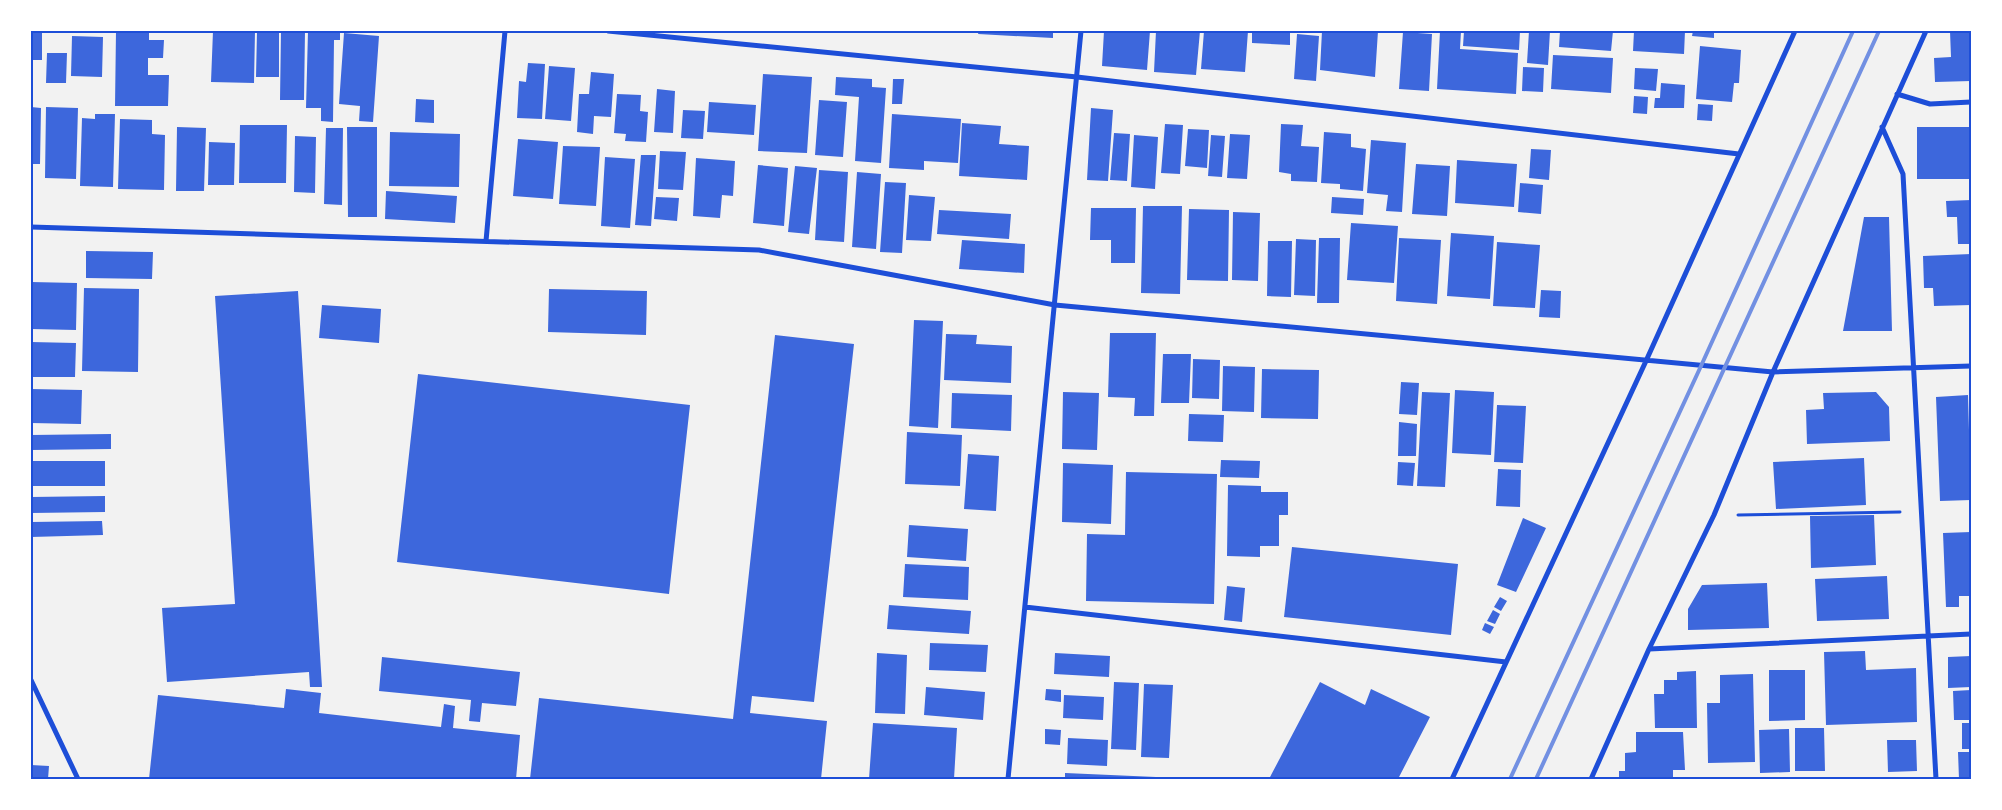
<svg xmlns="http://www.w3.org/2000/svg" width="2002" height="810" viewBox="0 0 2002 810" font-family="'PT Serif',serif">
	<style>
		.building { fill: #3d67dc }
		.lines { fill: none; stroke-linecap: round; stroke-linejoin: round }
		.path { stroke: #1d4ed8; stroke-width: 3 }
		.minor { stroke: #1d4ed8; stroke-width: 5 }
		.rail { stroke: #7290e2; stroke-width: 4 }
		.neatline { fill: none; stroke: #1d4ed8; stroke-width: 2 }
	</style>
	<rect width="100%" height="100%" fill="#f2f2f2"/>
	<path class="building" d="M31,31h11v29h-11z
		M116,31l33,1v8h15l-1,18h-15v17h21l-1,31h-53z
		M213,31h42l-1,52 -43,-1z
		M257,31h22v46h-23z
		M281,31h24l-1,69h-24z
		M308,31h32v9h-6l-1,82 -12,-1v-13h-15z
		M979,31h74v7l-75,-4z
		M1104,31h46l-3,39 -45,-4z
		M1156,31h44l-4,44 -42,-3z
		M1204,31h44l-3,41 -44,-3z
		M1252,31h38v14l-38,-2z
		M1322,31h56l-3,46 -55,-7z
		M1440,31h21l-1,18 58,4 -2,41 -79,-5z
		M1464,31h56l-1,19 -56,-4z
		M1529,31h21l-2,34 -21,-2z
		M1560,31h53l-2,20 -52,-4z
		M1634,31h51l-1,23 -51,-3z
		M1693,31h21v7l-22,-2z
		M1950,31h19l2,50 -36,1 -1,-24 17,-1z
		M1403,32l29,2 -3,57 -30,-2z
		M344,33l35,3 -6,86 -14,-1 1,-15 -21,-2z
		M1297,34l22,2 -3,45 -22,-2z
		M72,36l31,1 -1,40 -31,-1z
		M1700,46l41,4 -2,33h-5l-2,19 -36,-3z
		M47,53h20l-1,30h-20z
		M1553,55l60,3 -2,35 -60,-4z
		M528,63l17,1 -3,55 -25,-1 2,-37 7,1z
		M549,66l26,2 -4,53 -26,-2z
		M1523,67l21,1 -1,24 -21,-1z
		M1635,68l23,1 -2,22 -22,-2z
		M591,72l23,2 -3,43 -17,-1 -1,18 -16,-2 2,-38h10z
		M763,74l49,3 -5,76 -49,-2z
		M836,77l36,2v8l14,1 -5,75 -26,-2 4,-64 -24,-2z
		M893,79h11l-2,25h-10z
		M1661,83l24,2 -1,23h-30l1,-10h5z
		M657,89l18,2 -2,42 -19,-1z
		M617,94l24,1 -1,16 8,1 -2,30 -21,-1 1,-7 -12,-1z
		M1634,96l14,1 -1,17 -14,-1z
		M416,99l18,1v23l-19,-1z
		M819,100l28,2 -4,55 -28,-2z
		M709,102l47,3 -2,30 -47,-3z
		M1698,104l15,1 -1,16 -15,-1z
		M31,107l10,1 -1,56h-9z
		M46,107l32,1 -2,71 -31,-1z
		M1091,108l22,2 -5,71 -21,-1z
		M683,110l22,1 -2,28 -22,-1z
		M95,114h20l-2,73 -33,-1 2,-68 13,1z
		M892,114l69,5 -3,44 -34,-2v9l-35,-2z
		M120,119l32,1v14l13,1 -1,55 -46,-1z
		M962,123l39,3 -2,18 30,2 -2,34 -68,-4z
		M1165,124l18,1 -3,49 -19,-1z
		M1281,124l22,1 -2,21 18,1 -2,35 -26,-1v-7l-12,-2z
		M240,125h47l-1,58h-47z
		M177,127l29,1 -2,63h-28z
		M347,127h30v90h-29z
		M1917,127h54v52h-54z
		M326,128h17l-1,77 -18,-1z
		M1188,129l21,1 -2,38 -22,-2z
		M390,132l70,2 -1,53 -70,-1z
		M1324,132l27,2v13l15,2 -3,42 -23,-2v-5l-19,-1z
		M1114,133l16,1 -3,47 -17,-1z
		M1230,134l20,1 -3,44 -20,-1z
		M1134,135l24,2 -3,52 -24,-2z
		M1211,135l14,1 -3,41 -14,-1z
		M295,136l21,1 -1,56 -21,-1z
		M518,139l40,3 -5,57 -40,-3z
		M1371,140l35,3 -4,69 -16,-1 2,-16 -21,-2z
		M209,142l26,1 -1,42h-26z
		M563,146l37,1 -4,59 -37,-2z
		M1531,149l20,1 -2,30 -20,-2z
		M660,151l26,1 -3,38 -25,-1z
		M641,155h15l-5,71 -16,-1z
		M605,157l30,2 -5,69 -29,-2z
		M696,158l39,3 -2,35 -11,-1 -2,23 -27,-2z
		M1457,160l60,4 -3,43 -59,-4z
		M1416,164l34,2 -3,50 -35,-2z
		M758,165l30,3 -4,58 -31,-3z
		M795,166l22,2 -8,66 -21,-2z
		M819,170l29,2 -4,70 -29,-2z
		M857,172l24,2 -5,75 -24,-2z
		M885,182l21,1 -4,70 -22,-1z
		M1520,183l23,2 -2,29 -23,-2z
		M386,191l71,5 -2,27 -70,-4z
		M909,195l26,2 -4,44 -25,-1z
		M656,197l23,1 -2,23 -23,-2z
		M1332,197l32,2 -1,16 -32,-2z
		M1971,200v44h-13l-1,-27h-10l-1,-16z
		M1143,206h39l-2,88 -39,-1z
		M1091,208h45l-1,55h-24v-23h-21z
		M1189,209l40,1 -1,71 -41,-1z
		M939,210l72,4 -2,25 -72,-5z
		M1233,212l27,1 -2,68 -26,-1z
		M1864,217h25l3,114h-49z
		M1351,223l47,3 -4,57 -47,-3z
		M1451,233l43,3 -4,63 -43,-3z
		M1319,238h21l-1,65h-22z
		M1399,238l42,2 -4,64 -41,-3z
		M1296,239l20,1 -1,56 -21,-1z
		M962,240l63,4 -1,29 -65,-4z
		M1268,241h24l-1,56 -24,-1z
		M1497,242l43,3 -5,63 -42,-2z
		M86,251l67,1 -1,27 -66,-1z
		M1971,254v51l-37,1 -1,-18h-9l-1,-32z
		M31,282l46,1 -1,47 -45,-1z
		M84,288l55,1 -1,83 -56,-1z
		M549,289l98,2 -1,44 -98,-3z
		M1541,290l20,1 -1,27 -21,-1z
		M298,291l24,396h-12l-1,-15 -142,10 -5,-74 73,-4 -20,-308z
		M322,305l59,4 -2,34 -60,-5z
		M914,320l29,1 -5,107 -29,-2z
		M1110,333h46l-2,83h-20l1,-18 -27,-1z
		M946,334l31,1 -1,9 36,2 -1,37 -67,-3z
		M775,335l79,9 -40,358 -62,-6 -2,17 77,8 -6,58h-291l9,-81 194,21z
		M31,342l45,1 -1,34h-44z
		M1163,354h28l-2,49h-28z
		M1193,359l27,1 -1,39 -27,-1z
		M1223,366l32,1 -1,45 -32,-1z
		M1262,369l57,1 -1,49 -57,-1z
		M418,374l272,31 -21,189 -272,-32z
		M1401,382l18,1 -2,32 -18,-1z
		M31,389l51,1 -1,34 -50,-1z
		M1455,390l39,2 -3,63 -39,-2z
		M1063,392l36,1 -2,57 -35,-1z
		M1422,392l28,1 -5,94 -28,-1z
		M1876,392l13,15 1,34 -83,3 -1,-34 18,-1 -1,-16z
		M952,393l60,2 -1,36 -60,-3z
		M1968,395l3,105 -31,1 -4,-104z
		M1497,405l29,1 -3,57 -29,-1z
		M1189,414l35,1 -1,27 -35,-1z
		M1399,422l18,2 -1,32h-18z
		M907,432l55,3 -2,51 -55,-2z
		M111,434v15l-80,1v-15z
		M968,454l31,2 -3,55 -32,-2z
		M1864,458l2,47 -90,4 -3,-47z
		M1221,460l39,1 -1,17 -39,-1z
		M31,461h74v25h-74z
		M1398,462l17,1 -2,23 -16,-1z
		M1063,463l50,2 -2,59 -49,-2z
		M1498,469l23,1 -1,37 -24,-1z
		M1126,472l91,2 -3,130 -128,-3 1,-67 38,1z
		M1228,485l33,1v6h27v23h-9v31h-19v11l-33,-1z
		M105,496v16l-74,1v-16z
		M1874,515l2,50 -65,3 -1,-52z
		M1523,518l23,10 -30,64 -19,-7z
		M102,521l1,14 -72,2v-15z
		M909,525l59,4 -2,32 -59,-4z
		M1971,532v64h-12v11h-13l-3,-74z
		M1292,547l166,17 -7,71 -167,-18z
		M905,564l64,3 -1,33 -65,-3z
		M1887,576l2,43 -72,2 -2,-42z
		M1767,583l2,45 -81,2v-21l14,-24z
		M1227,586l18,2 -3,34 -18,-2z
		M1500,597l7,4 -6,10 -7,-4z
		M889,605l82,6 -2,23 -82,-5z
		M1493,610l7,4 -5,10 -8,-3z
		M1485,623l9,4 -4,7 -8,-4z
		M930,643l58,2 -2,27 -57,-2z
		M1865,651l1,19 50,-2 1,54 -91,3 -2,-73z
		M877,653l30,2 -2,59 -30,-1z
		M1055,653l55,3 -1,21 -55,-3z
		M1971,656v31l-23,1v-31z
		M382,657l138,15 -4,34 -34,-3 -2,19 -11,-1 2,-21 -92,-9z
		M1769,670h36v50l-36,1z
		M1696,671l1,57h-42l-1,-34h10v-14h13v-8z
		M1753,674l2,88 -47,1 -1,-60h13v-28z
		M1114,682l25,1 -3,67 -25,-1z
		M1320,682l45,23 6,-16 59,28 -32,62h-129z
		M1144,684l29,1 -4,73 -28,-1z
		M926,687l59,5 -2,28 -59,-5z
		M286,689l35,4 -2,20 122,14 3,-23 11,2 -2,22 67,7 -4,44h-367l9,-84 126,13z
		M1046,689l15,1v12l-16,-2z
		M1971,690v30h-17l-1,-29z
		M1064,695l40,2 -1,23 -40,-2z
		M873,723l84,5 -3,51h-85z
		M1962,723h9v26h-9z
		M1795,728h29l1,43h-30z
		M1045,729l16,1 -1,15 -15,-1z
		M1789,729l1,43 -30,1 -1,-43z
		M1636,732h47l2,38h-12v9h-54v-8h6v-18l11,-1z
		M1068,738l40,2 -1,26 -40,-2z
		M1887,740h29l1,31 -29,1z
		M1958,752h13v27h-12z
		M31,765l18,1 -1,13h-17z
		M1065,773l91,4v2h-91z"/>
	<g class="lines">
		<path class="path" d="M1738,515l162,-3"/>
		<path class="minor" d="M608,31l469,46 662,77
			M1897,94l33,10 41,-2
			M1882,127l21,47 33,605
			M31,227l728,23 296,55 718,67 198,-6
			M486,241l19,-210
			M1025,607l481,55
			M1649,649l322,-15
			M31,680l47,99
			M1008,779l73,-748
			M1452,779l194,-418 149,-330
			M1591,779l58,-130 65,-134 59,-143 153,-341"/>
		<path class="rail" d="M1510,779l191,-413 152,-335
			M1536,779l343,-748"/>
	</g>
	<rect width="2002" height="810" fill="none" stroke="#ffffff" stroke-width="65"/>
	<rect x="32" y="32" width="1938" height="746" class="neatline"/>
</svg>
